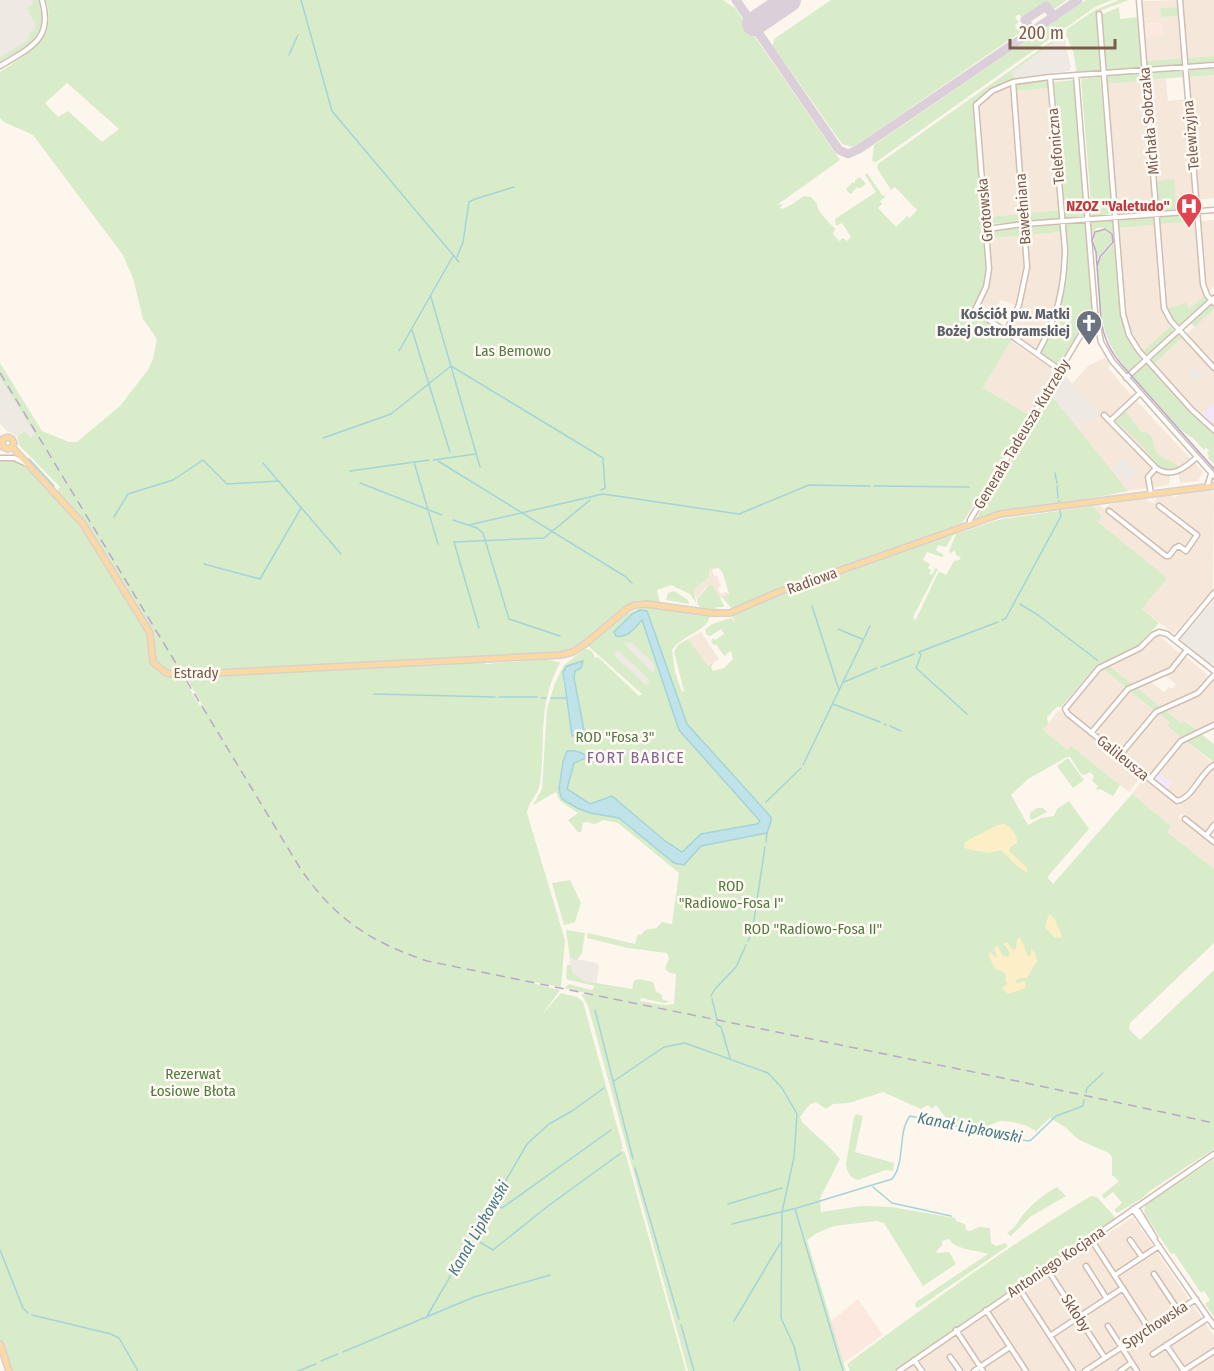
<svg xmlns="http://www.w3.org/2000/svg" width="1214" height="1371" viewBox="0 0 1214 1371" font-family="'Fira Sans Condensed',sans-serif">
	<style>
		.residential { fill: #f5e8da }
		.commercial { fill: #fde8e0 }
		.industrial { fill: #efe9e4 }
		.education { fill: #f3e8fa }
		.green { fill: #d8ecc9; fill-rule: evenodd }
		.sand { fill: #fcefc7 }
		.water { fill: #bfe3e8; stroke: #a5d3da; stroke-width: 1.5 }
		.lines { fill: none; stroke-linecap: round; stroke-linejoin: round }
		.stream { stroke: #a5d3da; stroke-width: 1.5 }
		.taxiway { stroke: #dbcfda; stroke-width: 9 }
		.runway { stroke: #dbcfda; stroke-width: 24 }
		.minor-casing { stroke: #d1beb0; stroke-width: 7 }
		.major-casing { stroke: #dad1cd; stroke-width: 8 }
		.minor { stroke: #fff; stroke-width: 4 }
		.major { stroke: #fbd9a5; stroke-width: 5 }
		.tram { stroke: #b9a8c9; stroke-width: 1.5 }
		.rail { stroke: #b9a8c9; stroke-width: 1.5; stroke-dasharray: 9 6; stroke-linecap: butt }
		.labels { text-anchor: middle; stroke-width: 5; stroke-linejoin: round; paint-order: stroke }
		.street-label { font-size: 15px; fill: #7a5c4d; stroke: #fffaf3 }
		.health-label { font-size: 15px; font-weight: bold; fill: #be3a42; stroke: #fffaf3; text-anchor: end }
		.worship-label { font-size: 15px; font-weight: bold; fill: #5b616d; stroke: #fffaf3; text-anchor: end }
		.park-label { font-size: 15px; fill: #537a41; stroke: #fffaf3 }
		.neighbourhood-label { font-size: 16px; letter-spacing: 1.5px; fill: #846695; stroke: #fffaf3 }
		.water-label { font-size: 16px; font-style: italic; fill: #437c86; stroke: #fffaf3 }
	</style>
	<rect width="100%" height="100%" fill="#fdf6ec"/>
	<path class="residential" d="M1178,0l1,7 -19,1 1,9 18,-1 4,42 -37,3 -2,-24 18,-3 -1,-11 -18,1 -2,-23z
		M1182,0h32v56l-27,2z
		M1214,75v123l-16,2 -10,-123z
		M1166,79l2,22 18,-2 8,101 -18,1 -2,-21 -18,1 -9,-101z
		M1143,81l10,122 -37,3 -10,-122z
		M1007,86l4,1 11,127 -35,3 -9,-111 3,-3z
		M1050,88l10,122 -34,3 -10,-122z
		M1214,220v66l-6,6 -3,-9 -5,-62z
		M1196,222l5,60 4,13 -16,14 -3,-7 -19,7 -8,-85z
		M1155,225l7,82 10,18 -30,27 -15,-29 -9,-95z
		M1062,232l1,23 -1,30 -10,36 -15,29h-2l-26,-18 13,-28 6,-24 -1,-45z
		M1023,236l2,38 -8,32 -16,-6 -11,20 -12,-9 -1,-2 13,-38 -1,-33z
		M1214,309v56l-28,-30z
		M1183,337l31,35v55l-14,-11 -46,-52z
		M1011,341l40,27 1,7 -23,40 -46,-27z
		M1105,358l5,7 -2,3 25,29 70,75 -5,9 -18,2 -2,-9h-8l-1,11 -41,6 -52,-64 26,-12 -30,-31 17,-19z
		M1210,489l4,3 -1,97 -39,45 -32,-25 24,-31 -68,-56 4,-5 -9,-11 7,-1 4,4 6,-5 35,-5 8,4 5,-6 9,-3h5l1,3 5,-1v-3z
		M714,568l-2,2 2,6h3l4,10 -3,2 2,6 7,-2 2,2 -10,5 -6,-13 -7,1 -9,13 -3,-10 15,-13 -1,-8z
		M701,632l18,27 -11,7 -20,-27z
		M1158,635l23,19 -13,15 -36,15 -24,-19 35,-15 12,-14z
		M1185,656l24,20 -12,15 -36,16 -24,-19 14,-6 13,10 5,-5 3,2 4,-5 -10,-8 6,-4z
		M1102,668l24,19 -33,40h-4l-20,-16 -1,-3z
		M1214,680v42l-17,8 -12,-9 -3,3 -17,-14 35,-14z
		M1129,691l25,19 -32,40h-5l-19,-16 -1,-4z
		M1059,710l82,66 -12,16 -57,-45 -4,3 -25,-20z
		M1158,713l12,10 -2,4 13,10 -32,39 -23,-19v-4z
		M1185,741l28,22 -8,5 -25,31 -14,-9 5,-7 -13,-10z
		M1214,767v54l-10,12 -17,-15 -6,-4 -3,3 36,28v24l-47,-37 4,-6 -39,-32 12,-16 35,28z
		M1133,1217l81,119v35h-310l143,-98z"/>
	<path class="commercial" d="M1161,23l1,12 -18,2 -1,-13z
		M858,1299l25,36 -40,28 -12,-42z"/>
	<path class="industrial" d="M0,0h33l6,23 -7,15 -32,22z
		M1057,40l8,2 6,25 -2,4 -55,7 -2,-6z
		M1195,366l7,8 8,-7 2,2 -15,13 -9,-9z
		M1063,372l9,12 31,31 -27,12 -25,-32z
		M0,377l35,58 -5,2 -5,-6 -8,5 -11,-6 -6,-6z
		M1123,458l15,14 -11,11 -15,-15z
		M1214,600v63l-2,2 -32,-26z
		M640,628l5,4 13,33 -7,26 -46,-35z
		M570,958l27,5 2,4 -3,19 -28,-6z"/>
	<path class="education" d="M1214,403v17l-4,5 -10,-9z
		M1158,773l13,10 -5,7 -12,-10z"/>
	<path class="green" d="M33,0h5c12,40 -8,43 -38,62v-5l27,-16 3,-9h3l3,-7 -7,-12 2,-2 -4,-3 5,-3z
		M46,0h677l12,8 105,152 -63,45 4,-1 2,1 -3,2 2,2 9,-4 13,-9 7,1 6,7c0,9 13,18 18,25l-2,5 6,7 4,-3 4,3 4,-4 -9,-14 -6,3 -1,-7 41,-27 -11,-17 2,-2 15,22 4,1 -6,5 2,3 -4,4 18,19 11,-11 3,2 7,-8 -22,-23 -4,3 -14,-22 1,-4 178,-126 6,-1 5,5 -10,-2 -45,32 3,6 7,-2 -29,13 -17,14 12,160 -2,17 -13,31 39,28 -29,49 46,27 -34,58 -33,50 -230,86 -10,-12 7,-3 -6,-20 -4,-6 -10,1v8l-15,13 2,13 -6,-9 -19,-9 -14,5 3,13 -22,-3 -9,5 -56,45 -31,6 -52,2 -3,-3 -2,3 -306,15 -12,-3 -8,-5 -4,-7 -6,-30 -66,-108 -26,-29 3,-4 -40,-41 -3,-10 8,-5 5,6 5,-2 -35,-58v-14l42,68 27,11h8l43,-36 28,-36 5,-11 4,-20 -14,-20 -10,-41 -10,-23 -90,-120 -29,-13 -4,-4v-46c29,-20 58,-31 46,-72zM67,83l52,46 -17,13 -34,-31 -10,6 -13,-14z
		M831,0h236l-13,9 -7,-6 -24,16 -4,-5 -4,3 4,5 -4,3 2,4 7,-4 1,4 -171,118 -12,-3 -69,-98 1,-7z
		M1086,0h26l-17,7 -219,155 -4,-1 2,-16z
		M1119,0h10l-32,12 5,60 -25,1 -4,-22 -7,-16 1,-6 28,-19z
		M1119,7l1,12 18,-2 4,49 -1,2 -34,3 -6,-56z
		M1179,7v9l-18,1 -1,-9z
		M1214,56v6l-26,2 -1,-6z
		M1183,58l-1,7 -36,1v-5z
		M1214,67v8l-26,2 2,-8z
		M1182,69l2,8 -37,3v-6l3,-2z
		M1141,73l2,8 -37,3 1,-8z
		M1100,77l13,135 -1,2 -20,2 -11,-137z
		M1045,79l4,4 1,5 -34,3v-7l2,-2z
		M1074,80l11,135 -2,3 -18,1 -11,-137z
		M860,177l6,7 -7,5 -1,-2 -5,4 -1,3 -3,-1 -3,-4 7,-7 2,2v-4z
		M1174,179l2,22 18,-1 1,6 -3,2 -33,2 -3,-29z
		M1153,203v8l-35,3 -2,-8z
		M1060,210l-1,9 -32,3 -1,-9z
		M1022,214l-1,7 -3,1 -27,2 -4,-2v-5z
		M1193,215l3,7 -37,2 1,-8z
		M1154,217l1,8 -37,3 1,-8z
		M1112,221l3,2c3,45 0,98 28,135l-14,14c-23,-27 -27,-44 -30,-80 -1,-9 -3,-19 -1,-28 3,-11 15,-14 16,-26 -3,-8 -9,-12 -17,-10l-6,8 -1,-12 2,-2z
		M1083,222l2,3 7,80 -1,5 -33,57 -17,-11c2,-14 11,-25 16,-38 11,-31 11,-60 7,-92l3,-3z
		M1045,225h16v7l-34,3 1,-7z
		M1021,227l2,9 -34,2 1,-7z
		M1105,230l6,4 2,6 -16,19 -4,-23 5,-5z
		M1205,295l2,5 -1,2 -25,22 -4,1 -10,-16 19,-7 3,7z
		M1209,305h4l1,4 -19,18 -5,-4z
		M1172,325l1,6 -26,24 -5,-3z
		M1178,334l5,3 -29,27 -3,-2 1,-4z
		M1145,364h3l51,55 15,13v32l-6,-6 1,-2 -2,-3 2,-3 -3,-2 -2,2 -12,-13h-2l-12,-10 -46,-51z
		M1051,395l77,96c-50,12 -103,12 -152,27z
		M1124,410l17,22h4c12,7 6,13 12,21 6,8 14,6 21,13v3c-8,2 -15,1 -22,-4 -6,-4 -4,-7 -8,-12 -8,-11 -21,-21 -31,-31l-2,1 -1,-4z
		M8,459l14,5 60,61 64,105 3,26 4,8 11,10 19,3 17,29 2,-2 -16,-27 296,-15 4,2 62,-5 12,4c-23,42 -14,76 -20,120 -1,11 -12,19 -13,30l38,127 -4,47 -27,-5 -2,1 28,7 -18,25 19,-22 16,4 6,5 40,146 -2,2 4,2 61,219h-674l-12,-32v-879z
		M1093,506l9,11 -4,5 69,56 -25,31 17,14 -20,23 -42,19 -36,42h-4l-10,10 1,7 -5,6 25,20 3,-4 49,39 -7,11 -13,-7 -2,1 -2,-1 2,-3 -6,-5 2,-5 -4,-4 -5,3 -4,-1 -11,-17h-3l-39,22 -17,16 17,30 13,-7 13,-2 3,-7 12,-8 20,28 -40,46 -1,3 5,6 79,-90 39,32 -4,6 47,37v74l-84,80 -1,6 11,11 74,-70v179l-63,41 -10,9 -24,14 -3,-3 8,-7 -9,-11 -9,7 -2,-4 17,-14 -7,-6v-18l-3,-4 -30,-13 -14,-13 -15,-9 -14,13 -9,-5 -14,-4 -13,-1 -18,7 -33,-6 -13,-17 -4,4 -4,-4 -7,4 -38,-17 -34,11 -16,1 -7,5 -10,-7c-8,1 -12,11 -16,15l2,5 28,26 10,11 -20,39 1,14 40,-6 31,1 63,11 1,3 9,3 1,6 4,1 9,-4 11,1 1,15 5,3 9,-3 3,3 -90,62 -3,-2 1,-4 72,-48c-13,-5 -31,-3 -39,-15l-7,2v4l-7,8 14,-1 7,12 -33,22 -39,-63 -7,-2 -43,5 -17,7 -10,7 39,131h-158l-100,-365 -7,-12 8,1 1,-1 -26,-6 5,-4 23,6 3,-4 -29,-7 1,-14h4l2,9 11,7 48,8 2,-8 4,-2 15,3 3,9 6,4v4l8,3 -6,1 -23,-5 -1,3 24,4 10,-1 2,-30 -6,-1 -5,-4 4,-11 -2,-5 -39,-5 -41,-10 1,-5 47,11 3,-10 3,1 4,-5 11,-2 6,-6 10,2 7,-51 -61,-50 -14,-3 -10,4 -7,-2 -4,1 -2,9h-3l-10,-12 10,-7 -18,-12 -4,-9 -23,13 9,-16 5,-81 8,-25 9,-18 21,-16c6,0 8,3 10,9l3,-1 41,39 3,-2 -55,-49 35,-29 23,-10 65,9c-1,16 -30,21 -38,35l3,22 7,20 2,-1 -10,-39 4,-7 10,-6 20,27 6,-4 -3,5 2,4 11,-3 9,-9 -2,-8 -7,5 -8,-12 -2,1 -3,-3 2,-4 2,2 9,-6 -3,-5 -11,7 -3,-1 -2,-5 7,-6 19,-6 5,5 -4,-6 7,-6 126,-47 88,-29 -7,12 -8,-2 -2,5 8,5 -2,2 -15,-5 -4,8 7,4 -2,4 3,2 -2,5 4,-2 2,-5 3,1 -25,48 2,4 24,-50 7,4 8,-14 5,-1 2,-3 -5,-2 -1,-5 -4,3 -2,-2 7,-17 45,-15zM640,610l7,1 40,113 84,93 -4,16 -66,13 -18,19 -9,-2 -55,-45 -29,-5 -13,-5 -15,-9 14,-49 6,11 -8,2 -7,26 23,15 22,-8 52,44 18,12 20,-18 55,-10 3,-4 -81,-90 -33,-104 -4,-6 -26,16 -1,-4 17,-18zM626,642l2,2 3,-2 24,23 -2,8 -29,-29zM618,650l32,31 -4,4 -32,-30zM582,662l-7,9 -3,64 -9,-54z
		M709,585l4,1 11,19 -1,2h-7v2h7v2l-27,-3 -1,-1 7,1 -4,-3 -1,-5z
		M674,591l14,9 1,4 -23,-4 2,-7z
		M1108,665l24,19 -6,3 -24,-19z
		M1137,688l24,19 -7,3 -25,-19z
		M1165,710l17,14 2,-3 13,9 -16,7 -14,-11 3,-3 -12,-10z
		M1201,734l13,10v18l-29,-21z
		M1068,758l16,22 -11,8 -16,-22z
		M1037,808h6l4,4 -15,8 -3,-3 2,-5z
		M570,880l11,23 -6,19 -11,3 -12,-42z
		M566,930l19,3 -3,20 -5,7 -7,-2z
		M856,1114l7,2 -8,36 39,11 -1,8 -8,-1 -27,10c-8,-2 -11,-8 -12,-16l8,-47z
		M1214,1159v158l-9,-13 5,-4 -6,-9 -3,2 -27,-40 -3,1 -27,-41 1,-8z
		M1057,1187l9,9 -36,21 -19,19 -4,-3c7,-5 9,-7 13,-14 7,-11 25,-26 37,-32z
		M1091,1196l6,1 17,19 1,3 -5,5 -214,147h-46l-3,-7c80,-59 159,-117 244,-168z"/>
	<path class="sand" d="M1004,824c7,3 14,11 13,19l-7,4 -1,4 18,17v5l-10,-7 -16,-16 -14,3 -23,-5 1,-6 32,-17z
		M1049,914l5,4 9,20 -9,-1 -9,-10z
		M1020,937l8,19 3,-1v-6l4,4 2,8 -10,17h-6l-6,2 2,3 8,-2 1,7 -18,6 -6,-6 5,-4 -2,-5 1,-2 -2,-5 -9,-3 -6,-13 1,-4 6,6 1,-1 -3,-9 4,-2 4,9 6,2 2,-3 -4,-8 -4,-2 5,-2 6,8 3,-1 1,-9z"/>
	<path class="water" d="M640,610l7,1 40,113 84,93v4l-4,12 -66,13 -17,19 -10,-2 -55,-45 -29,-5 -13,-5 -15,-9 -3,-10 4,-27 4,-11c9,-1 14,1 21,6l-14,6 -7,26 23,15 22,-8 52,44 18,12 19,-18 56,-10 3,-3 -81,-91 -37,-110c-7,7 -14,19 -26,16l-2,-4 18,-18z
		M583,661l-2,7 -6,3 -1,7 11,57 -13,1 -9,-64 4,-6z"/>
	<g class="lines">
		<path class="stream" d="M301,0l31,111 127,151
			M289,55l9,-20
			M457,257l6,-15 6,-40 6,-3 39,-12
			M431,297l49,170
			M412,330l38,122
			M399,351l54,-95
			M323,438l68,-24 60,-48 152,92 2,30 -4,2
			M29,459l25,27
			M433,460l43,-6
			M438,461l188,116 6,6
			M414,462l24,82
			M263,463l78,91
			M350,471l79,-11
			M1055,473l2,10
			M360,483l82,32
			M874,486l95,1
			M1057,486l1,12
			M1059,501v2
			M114,517l14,-23 45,-14 30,-20 24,24 52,-3
			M453,520l24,8 6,5 26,86 51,17
			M469,525l134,-31 136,20 70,-29 61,1
			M204,564l56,15 41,-71
			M1020,604l18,11 59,45
			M812,606l27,84
			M1002,620l4,-2 55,-102 -1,-6
			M479,628l-25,-86 90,-4 46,-38
			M838,629l24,10
			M881,667l33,-13
			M844,682l33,-14
			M374,694l121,3
			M499,697h38
			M542,698h4
			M551,698h15
			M833,704l47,18
			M967,714l-51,-46 5,-13 -2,-3 79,-30
			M884,724l2,1
			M890,726l11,5
			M803,765l67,-139
			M766,802l35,-34
			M766,842l1,-9
			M748,941l4,-8 13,-86
			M711,996l4,-7 21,-22 10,-22
			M712,999l5,20
			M595,1010l38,149
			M716,1022l1,3 4,2 9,31
			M614,1081l50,-34 21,-4 83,30 14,15 15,26 -3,43 -12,55 -1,106 13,28 6,25
			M1086,1093l1,-5 16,-15
			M635,1168l44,151
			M873,1187l19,16 59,13
			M495,1204l7,4 109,-78
			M728,1204l54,-16
			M795,1209l48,162
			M732,1224l65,-16 95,-29c14,-17 5,-46 18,-63l118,25 3,-1 25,-24 27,-10 1,-6
			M473,1238l20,12 55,-44 73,-53
			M0,1250l23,58 5,5
			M32,1315l79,19 8,4 19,33
			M426,1318l101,-174 22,-20 23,-13 32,-23
			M734,1321l47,-79
			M681,1325l13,46
			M343,1352l131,-55 76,-22
			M321,1361l17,-7
			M298,1371l18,-7"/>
		<path class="taxiway" d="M736,0l103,150 9,4 11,-5 219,-149
			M1032,32l-7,-12 21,-14 8,11"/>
		<path class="runway" d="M754,24l35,-24"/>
		<g class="minor-casing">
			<path id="minor" d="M1139,0l25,308 7,13 43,47
				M1180,0l23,284 4,11 7,8
				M1099,14l24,300 6,21 10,16 53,59 22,20
				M0,66c29,-18 54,-26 42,-66
				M1076,75l19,237 6,30 11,19 102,115
				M987,229l37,-5 190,-14
				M1006,332l13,-27 8,-38 -14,-185
				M1037,354c20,-36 27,-63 28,-104l-15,-173
				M1060,370l-85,-60 11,-23 3,-18 -13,-164 16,-14 21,-9 37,-5 164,-12
				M1126,378l88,-80
				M1104,415l52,53
				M1110,421l30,-28
				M0,458h14l11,5
				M1208,484l3,-10
				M1151,494l-3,-17 8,-9c15,11 29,0 41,-11
				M1109,511l57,45h3l6,-8 4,-2 7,5 11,-16 -38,-29
				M970,525v-5l124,-207
				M1175,640l39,-47
				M1214,671l-47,-37 -8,-2 -6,3 -13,13 -41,20 -34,41 3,5 109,87c16,-3 23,-28 37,-36
				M1091,733l37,-44 43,-19 16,-20
				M1120,755l36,-43 42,-19 16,-18
				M1150,779l31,-38 33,-16
				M1185,819l29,23
				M1206,836l8,-11
				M1136,1207l19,31
				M1133,1209l81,117
				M1091,1239l58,90
				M1130,1240l12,17
				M1086,1266l21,33
				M1047,1269l58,89
				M1154,1274l24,36
				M1115,1275l44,-29
				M1019,1288l54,83
				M986,1310l40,61
				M1108,1326l29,45
				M956,1330l27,41
				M1050,1336l73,-48
				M1166,1345l18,26
				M1153,1354l55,-36
				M950,1357l10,14
				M914,1360l8,11
				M899,1371l315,-217
				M974,1371l36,-24
				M1085,1371l111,-72
				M1120,1371l11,-8
				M1183,1371l31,-20"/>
		</g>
		<g class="major-casing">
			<path id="major" d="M3,439l5,-2 4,2 2,4 -2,4
				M3,439l-1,4 1,4 5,2 4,-2
				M12,447l71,77 67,109 3,29 13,11 11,2 384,-20 12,-3 12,-8 43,-36 7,-3 11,-1 66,9h18l46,-20 224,-79 214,-28
				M0,1344l9,27"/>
		</g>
		<use href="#minor" class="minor"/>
		<use href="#major" class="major"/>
		<path class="tram" d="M1097,266l3,-9 13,-15 -1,-8 -7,-5 -10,3 -3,8 4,12 5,67c2,18 9,32 20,45l93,105"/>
		<path class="rail" d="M0,373l300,495c35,51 69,73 127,93l571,116 216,46"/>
	</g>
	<defs>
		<g id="hospital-pin" transform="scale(1.35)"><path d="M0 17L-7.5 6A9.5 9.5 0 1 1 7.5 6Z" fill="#e0444e" stroke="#fffaf3"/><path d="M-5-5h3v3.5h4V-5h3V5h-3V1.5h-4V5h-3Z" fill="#fff"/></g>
		<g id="church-pin" transform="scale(1.35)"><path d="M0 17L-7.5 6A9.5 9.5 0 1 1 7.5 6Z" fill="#6b7280" stroke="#fffaf3"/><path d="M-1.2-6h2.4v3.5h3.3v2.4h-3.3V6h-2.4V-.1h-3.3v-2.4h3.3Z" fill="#fff"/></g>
	</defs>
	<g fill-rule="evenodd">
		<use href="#hospital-pin" x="1189" y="206"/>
		<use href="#church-pin" x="1089" y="323"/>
	</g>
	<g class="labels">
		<g class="street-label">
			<text transform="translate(1149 121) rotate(-95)" y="5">Michała Sobczaka</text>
			<text transform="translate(1191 135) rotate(-95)" y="5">Telewizyjna</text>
			<text transform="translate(1056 146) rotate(-95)" y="5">Telefoniczna</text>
			<text transform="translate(1023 209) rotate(-94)" y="5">Bawełniana</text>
			<text transform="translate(985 210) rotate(-95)" y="5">Grotowska</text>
			<text transform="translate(1022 434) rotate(-59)" y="5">Generała Tadeusza Kutrzeby</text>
			<text transform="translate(812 581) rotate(-20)" y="5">Radiowa</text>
			<text x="196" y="678">Estrady</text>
			<text transform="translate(1123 758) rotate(39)" y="5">Galileusza</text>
			<text transform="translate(1056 1262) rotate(-34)" y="5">Antoniego Kocjana</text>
			<text transform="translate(1076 1313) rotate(57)" y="5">Skłoby</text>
			<text transform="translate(1155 1325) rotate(-33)" y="5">Spychowska</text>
		</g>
		<g class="health-label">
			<text x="1170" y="211">NZOZ "Valetudo"</text>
		</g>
		<g class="worship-label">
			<text x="1070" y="319">Kościół pw. Matki<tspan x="1070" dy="17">Bożej Ostrobramskiej</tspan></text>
		</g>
		<g class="park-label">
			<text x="513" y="356">Las Bemowo</text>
			<text x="615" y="742">ROD "Fosa 3"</text>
			<text x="731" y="891">ROD<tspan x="731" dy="17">"Radiowo-Fosa I"</tspan></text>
			<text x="813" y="934">ROD "Radiowo-Fosa II"</text>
			<text x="193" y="1079">Rezerwat<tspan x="193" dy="17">Łosiowe Błota</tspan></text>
		</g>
		<g class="neighbourhood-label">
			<text x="636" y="763">FORT BABICE</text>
		</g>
		<g class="water-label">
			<text transform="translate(970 1127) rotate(11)" y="6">Kanał Lipkowski</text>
			<text transform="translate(478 1228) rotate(-60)" y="6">Kanał Lipkowski</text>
		</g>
	</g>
	<path d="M1010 39v9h105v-9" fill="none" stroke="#7a5c4d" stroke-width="3"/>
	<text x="1019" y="39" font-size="18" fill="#7a5c4d" stroke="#fffaf3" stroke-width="4.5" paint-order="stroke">200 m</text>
</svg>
